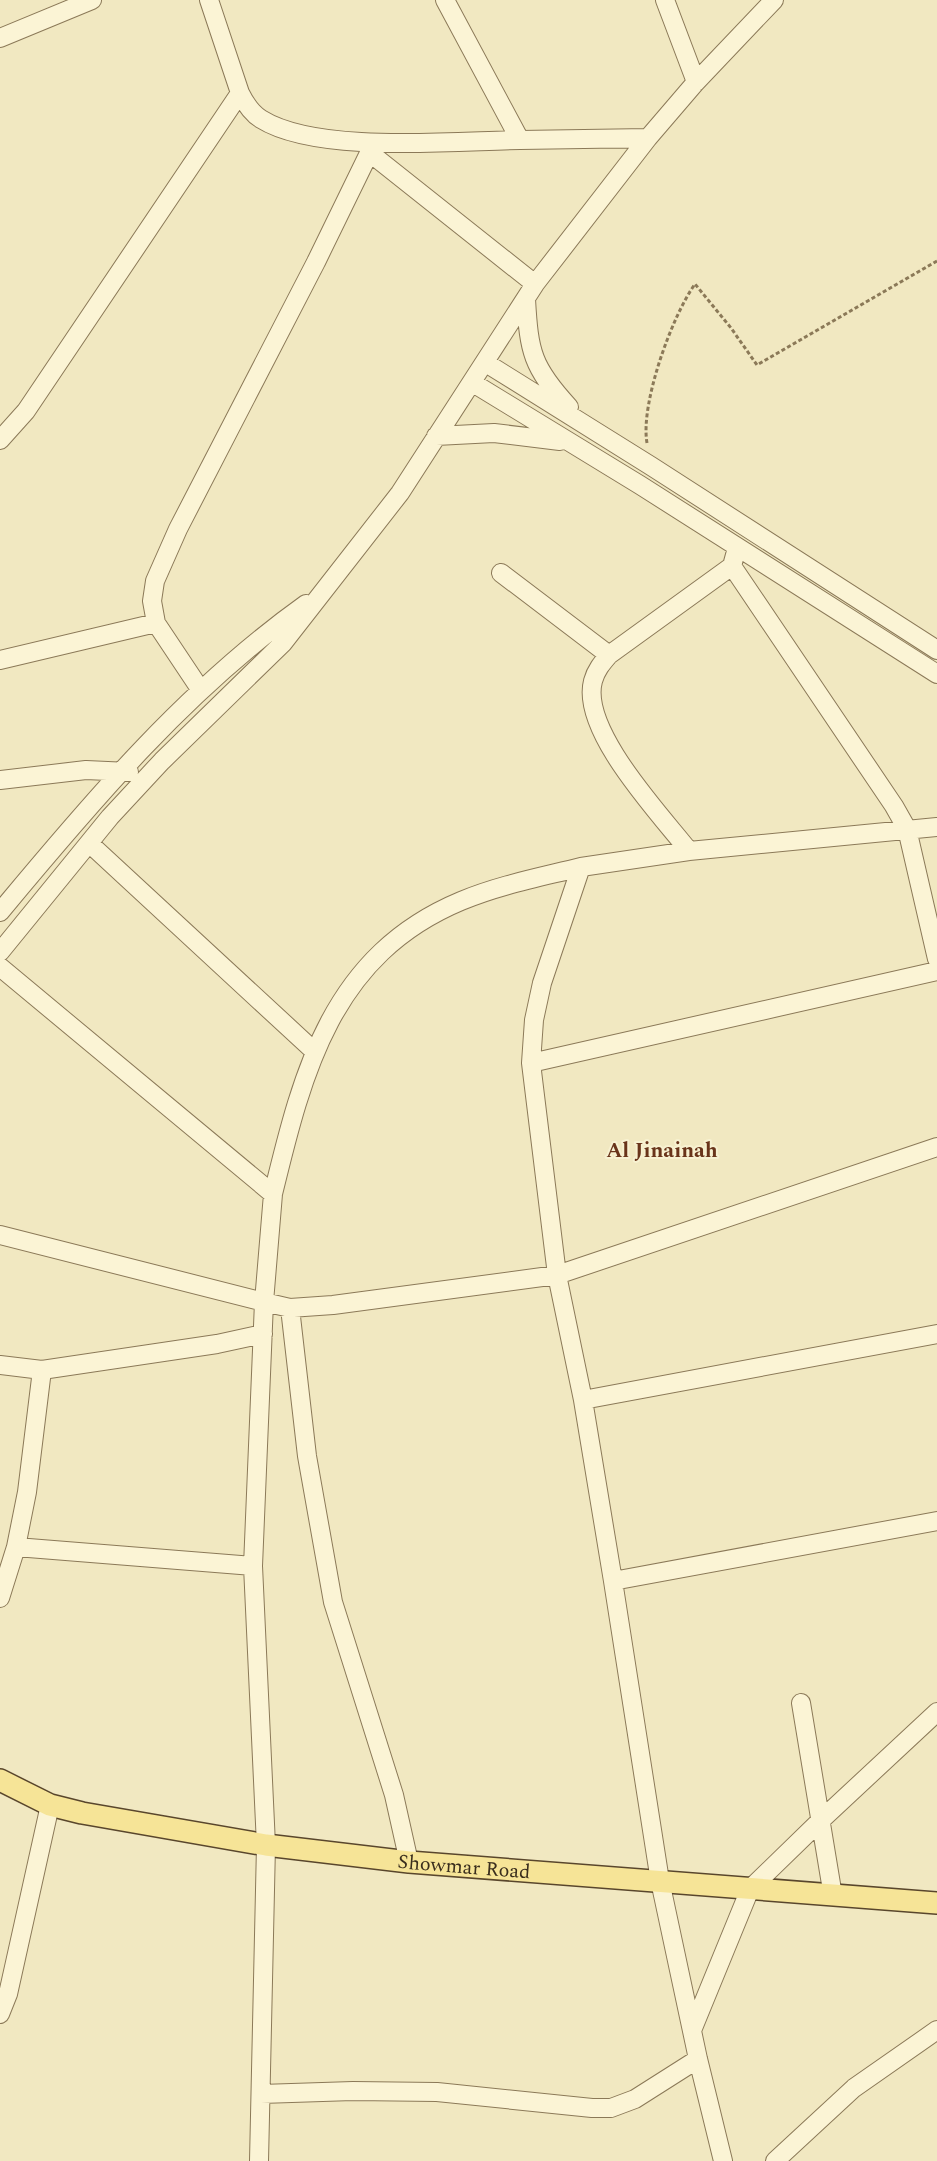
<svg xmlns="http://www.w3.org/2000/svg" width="937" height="2161" viewBox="0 0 937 2161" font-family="Spectral,serif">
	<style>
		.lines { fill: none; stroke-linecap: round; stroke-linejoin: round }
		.minor-casing { stroke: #8b7958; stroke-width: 20 }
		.major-casing { stroke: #59462c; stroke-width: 24 }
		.path { stroke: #8b7958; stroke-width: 3; stroke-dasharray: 4 2.5; stroke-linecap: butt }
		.minor { stroke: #fbf4d5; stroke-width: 18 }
		.major { stroke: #f6e497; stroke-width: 21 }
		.labels { text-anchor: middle; stroke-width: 4; stroke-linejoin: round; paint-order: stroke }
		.street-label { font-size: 20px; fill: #3a2e1d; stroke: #f7f1d1 }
		.neighbourhood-label { font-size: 21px; font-weight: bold; fill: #69341a; stroke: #f7f1d1 }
	</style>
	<rect width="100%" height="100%" fill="#f1e8c1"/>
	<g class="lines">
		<g class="minor-casing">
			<path id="minor" d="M209,0l31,93c5,10 11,20 21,26 56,35 192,22 259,21
				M445,0l75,140 128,-2
				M665,0l31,82
				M0,38l92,-38
				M370,153l165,131
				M526,299c3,53 6,68 43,108
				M486,363l165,103 286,184
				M473,383l167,102 297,189
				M436,436l58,-3 66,8
				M0,440l26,-29 214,-318
				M732,566l162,240 13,23 30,130
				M501,573l108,82
				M0,660l156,-37
				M200,689l-44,-66 -4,-22 3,-20 23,-52 138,-267 58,-119
				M0,780l86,-10 43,2
				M89,843l225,208
				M689,851c-29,-37 -109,-121 -96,-170 3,-11 9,-18 16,-26l123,-89 3,-11
				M0,912c93,-112 187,-223 306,-308
				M0,952l110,-135 52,-56 121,-118 117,-150 135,-209 113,-146 48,-56 78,-82
				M0,967l273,227c30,-124 59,-239 188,-293 38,-16 80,-24 120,-34
				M531,1063l406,-92
				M0,1235l264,67 26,6 43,-3 224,-30 380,-128
				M290,1308l17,148 26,146 61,193 15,67
				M0,1365l42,5 -15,122 -11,55 -16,51
				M42,1370l175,-26 46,-10
				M583,1400l354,-66
				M16,1547l237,19
				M613,1581l324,-60
				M801,1703l32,193
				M0,2014l8,-20 42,-189
				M693,2028l57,-139 70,-68 117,-109
				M261,2094l92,-3 84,1 155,16h19l24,-9 63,-40
				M259,2161l7,-316 -13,-279 11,-264 9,-108
				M723,2161l-25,-102 -38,-178 -47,-300 -30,-181 -26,-125 -26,-212 3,-43 8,-37 39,-116 108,-16 248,-24
				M775,2161l79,-73 83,-58"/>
		</g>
		<g class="major-casing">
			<g id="major">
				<path id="s1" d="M0,1780l50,25 32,8 184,32 143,17 528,41"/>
			</g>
		</g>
		<path class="path" d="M647,443c-7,-39 25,-127 48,-159l36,44 26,37 180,-104"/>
		<use href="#minor" class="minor"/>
		<use href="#major" class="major"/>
	</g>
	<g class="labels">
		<g class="street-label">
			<text dy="7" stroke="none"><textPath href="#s1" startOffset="475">Showmar Road</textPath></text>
		</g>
		<g class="neighbourhood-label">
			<text x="662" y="1157">Al Jinainah</text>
		</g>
	</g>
</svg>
